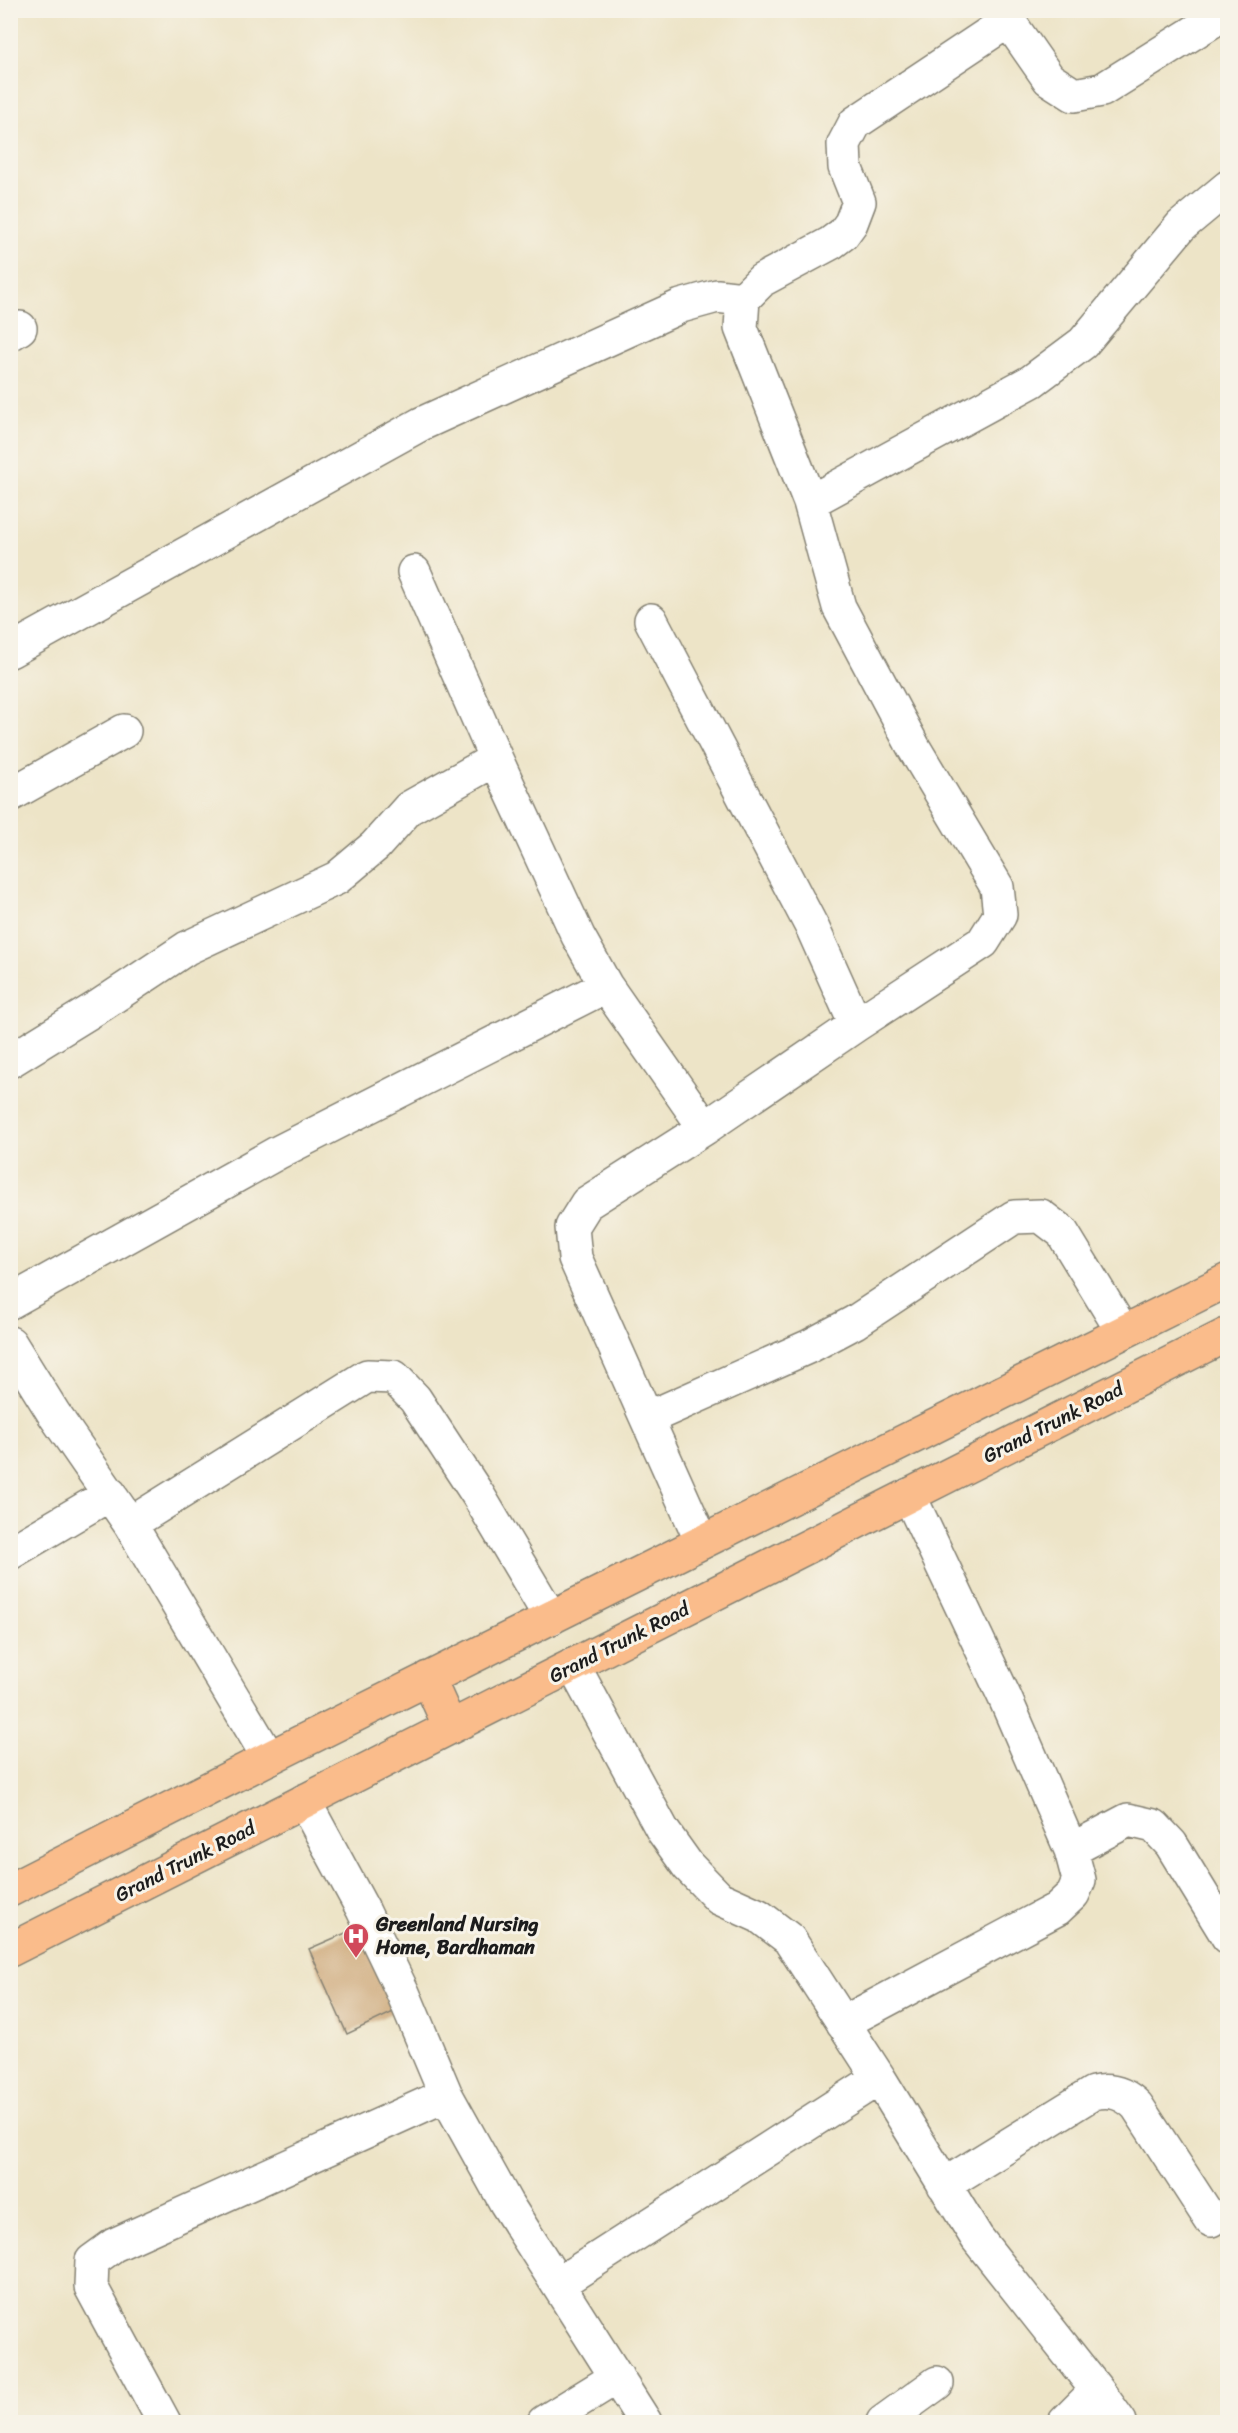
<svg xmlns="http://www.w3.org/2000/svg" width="1238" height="2433" viewBox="0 0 1238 2433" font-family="Sriracha,sans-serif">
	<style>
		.building { fill: #d0ad81 }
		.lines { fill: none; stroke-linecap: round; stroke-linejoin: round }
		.minor-casing { stroke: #848072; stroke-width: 36 }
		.major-casing { stroke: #848072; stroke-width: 36 }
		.minor { stroke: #fff; stroke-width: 33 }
		.major { stroke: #fabc8b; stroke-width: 33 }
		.labels { text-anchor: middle; stroke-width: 6; stroke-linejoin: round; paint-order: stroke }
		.street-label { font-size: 20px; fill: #1c1c1c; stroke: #f7f3e8 }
		.poi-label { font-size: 20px; font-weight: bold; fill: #1c1c1c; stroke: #f7f3e8; text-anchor: start }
	</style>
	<rect width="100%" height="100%" fill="#f7f3e8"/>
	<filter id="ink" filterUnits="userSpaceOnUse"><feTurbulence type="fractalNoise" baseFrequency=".0167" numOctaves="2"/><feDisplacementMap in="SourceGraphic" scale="12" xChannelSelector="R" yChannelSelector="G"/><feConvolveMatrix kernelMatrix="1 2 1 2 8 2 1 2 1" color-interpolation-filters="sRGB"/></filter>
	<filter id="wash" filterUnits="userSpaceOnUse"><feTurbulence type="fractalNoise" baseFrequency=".008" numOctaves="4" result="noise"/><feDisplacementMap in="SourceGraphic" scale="24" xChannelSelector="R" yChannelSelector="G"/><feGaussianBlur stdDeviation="1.35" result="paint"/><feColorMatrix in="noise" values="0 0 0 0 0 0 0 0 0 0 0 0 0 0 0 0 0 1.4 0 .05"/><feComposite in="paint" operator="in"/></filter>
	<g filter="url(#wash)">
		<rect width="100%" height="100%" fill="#ede4c7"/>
		<g id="blocks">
			<path class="building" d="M364,1925l38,83 -55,26 -38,-85z"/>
		</g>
	</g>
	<g filter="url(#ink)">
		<use href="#blocks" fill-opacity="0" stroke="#848072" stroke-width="1.5"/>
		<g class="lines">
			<g class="minor-casing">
				<path id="minor" d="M1001,10l48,69 25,16 28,-5 126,-79
					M10,334l10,-6
					M810,502l222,-121 51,-38 98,-117 47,-39
					M414,572l82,187 82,177 28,50 99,142
					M651,620l162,309 43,96
					M10,651l411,-227 260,-118 36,-10 26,3
					M10,795l114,-64
					M10,1061l91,-56 86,-57 150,-70 38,-32 34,-38 87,-49
					M10,1302l267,-149 329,-167
					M10,1343l44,71 76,110 139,234
					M648,1418l162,-72 45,-24 159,-105 27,-1 21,16 61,100
					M130,1524l237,-148 27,1 21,22 63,96 73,123
					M702,1542l-127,-284 -3,-31 15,-24 118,-75 151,-103 127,-83 17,-27 -3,-28 -83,-139 -75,-141 -29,-105 -69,-174 2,-29 19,-19 69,-37 12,-9 8,-11 8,-21 -14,-35 -1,-23 11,-21 153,-102
					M10,1553l100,-59
					M573,1665l90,166 25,35 31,32 40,18 30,23 90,139 98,160 120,152 23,32
					M304,1801l59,109 40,83 43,102 60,108 139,219
					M1071,1850l57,-30 26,6 17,18 57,93
					M843,2023l214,-114 16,-15 6,-14 -8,-30 -66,-152 -96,-203
					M944,2185l149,-92c18,-4 31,0 44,13l74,114
					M558,2284l321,-206
					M164,2422l-73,-135 1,-26 22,-16 332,-150
					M544,2422l73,-45
					M883,2422l54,-39
					M1065,2422l32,-32"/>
			</g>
			<g class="major-casing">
				<path id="major" d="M428,1678l22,49
					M10,1890l259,-132 959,-478
					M10,1950l1218,-616"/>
			</g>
			<use href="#minor" class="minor"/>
			<use href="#major" class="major"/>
		</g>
	</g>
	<defs>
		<g id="hospital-pin" transform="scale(1.35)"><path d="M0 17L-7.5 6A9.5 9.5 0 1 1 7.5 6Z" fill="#d1495b" stroke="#f7f3e8"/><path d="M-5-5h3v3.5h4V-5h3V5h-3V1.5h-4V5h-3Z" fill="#fff"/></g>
	</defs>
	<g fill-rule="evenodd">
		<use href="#hospital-pin" x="356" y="1936"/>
	</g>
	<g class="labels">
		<g class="street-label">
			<text transform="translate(1053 1422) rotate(-27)" y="7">Grand Trunk Road</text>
			<text transform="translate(619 1642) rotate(-27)" y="7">Grand Trunk Road</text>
			<text transform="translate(185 1861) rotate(-27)" y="7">Grand Trunk Road</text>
		</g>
		<g class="poi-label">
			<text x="376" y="1931">Greenland Nursing<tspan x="376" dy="23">Home, Bardhaman</tspan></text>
		</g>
	</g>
	<rect width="1238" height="2433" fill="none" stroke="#f7f3e8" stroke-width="36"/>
</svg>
